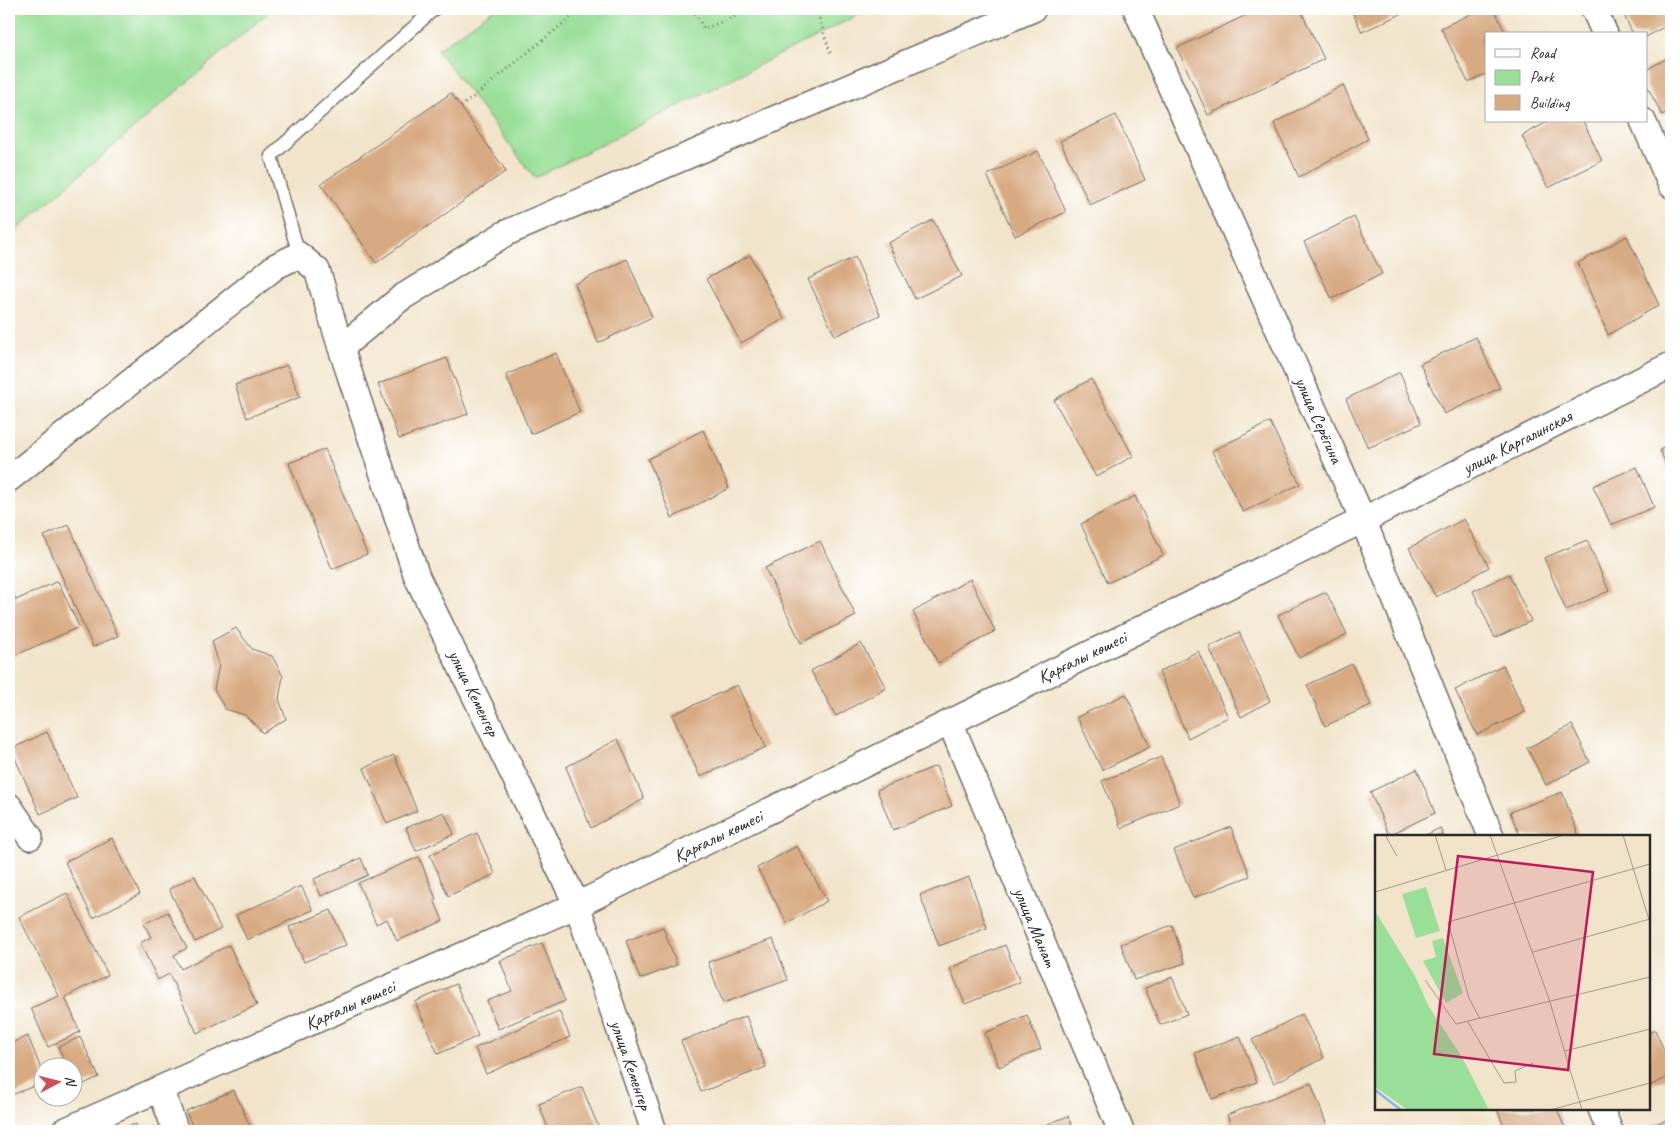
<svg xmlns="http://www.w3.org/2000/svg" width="1680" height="1140" viewBox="0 0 1680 1140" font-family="Caveat,sans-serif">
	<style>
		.green { fill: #99df98; stroke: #628562 }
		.building { fill: #d8aa82 }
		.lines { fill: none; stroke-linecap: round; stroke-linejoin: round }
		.lane-casing { stroke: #706c63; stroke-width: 15 }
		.street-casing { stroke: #706c63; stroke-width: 28 }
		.path { stroke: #706c63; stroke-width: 3; stroke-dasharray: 1 4; stroke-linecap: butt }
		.lane { stroke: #fff; stroke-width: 12 }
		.street { stroke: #fff; stroke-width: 25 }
		.labels { text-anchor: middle; stroke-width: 5; stroke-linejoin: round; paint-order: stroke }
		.street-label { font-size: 18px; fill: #2b2b2b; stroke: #fff }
		.inset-river { fill: none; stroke: #79bbee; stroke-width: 2.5 }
		.inset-road { fill: none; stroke: #a29a8a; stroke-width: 1 }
		.view { fill: #c2185b; fill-opacity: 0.15; stroke: #c2185b; stroke-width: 2.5 }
		.inset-edge { fill: none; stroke: #2b2b2b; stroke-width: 2.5 }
	</style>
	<rect width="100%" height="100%" fill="#fff"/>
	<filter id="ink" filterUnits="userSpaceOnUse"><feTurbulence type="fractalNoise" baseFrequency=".02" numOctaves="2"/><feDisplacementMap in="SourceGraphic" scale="10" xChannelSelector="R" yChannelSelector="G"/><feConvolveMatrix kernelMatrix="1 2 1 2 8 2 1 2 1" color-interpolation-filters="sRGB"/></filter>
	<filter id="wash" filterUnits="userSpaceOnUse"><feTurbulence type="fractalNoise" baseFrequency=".0096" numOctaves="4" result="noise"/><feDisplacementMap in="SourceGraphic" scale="20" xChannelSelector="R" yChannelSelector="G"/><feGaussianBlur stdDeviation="1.12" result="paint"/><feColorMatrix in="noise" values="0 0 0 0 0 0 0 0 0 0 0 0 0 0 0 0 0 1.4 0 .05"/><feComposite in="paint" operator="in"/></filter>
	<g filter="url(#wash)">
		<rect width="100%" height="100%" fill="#f1e4ca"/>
		<path class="green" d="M9,9h263l-263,227z
			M494,9h376l-335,169 -98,-128z"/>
		<g id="blocks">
			<path class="building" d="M1259,9h41l24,50 -116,56 -31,-67z
				M1351,9h61l-50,23z
				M1481,9h13l12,25h-20v40l-18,8 -27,-54z
				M1621,9h50v14l-25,14v-3h-13z
				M1671,56v54l-9,5 -16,-31v-14z
				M1343,85l25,54 -69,38 -25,-54z
				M451,93l55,78 -130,92 -55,-79z
				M1116,115l29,65 -55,25 -30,-64z
				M1549,121h34l19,40 -54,27 -26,-52z
				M1038,151l28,61 -51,24 -28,-61z
				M1354,217l28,57 -50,25 -28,-57z
				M933,220l29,56 -47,23 -27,-56z
				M1627,236l32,69 -51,30 -30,-72z
				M750,255l34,64 -43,24 -35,-64z
				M855,257l25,58 -45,21 -27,-57z
				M627,259l25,58 -54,26 -23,-59z
				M1476,337l24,51 -56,26 -24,-50z
				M556,353l24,59 -49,22 -25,-59z
				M447,358l21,56 -69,25 -21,-55z
				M287,365l13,32 -53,21 -12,-33z
				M1400,372l21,51 -53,25 -22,-49z
				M1091,379l42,77 -37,21 -42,-77z
				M1270,422l30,62 -57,28 -31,-61z
				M703,430l26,58 -57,30 -24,-59z
				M1671,444v32l-11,-26z
				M325,449l42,105 -35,15 -43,-106z
				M1637,467l17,40 -43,18 -18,-39z
				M1135,496l28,59 -55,28 -27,-59z
				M1464,519l25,48 -53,30 -27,-49z
				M69,525l49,111 -25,11 -49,-111z
				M1587,540l22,51 -43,19 -22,-52z
				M820,541l36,75 -55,27 -36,-75z
				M1509,574l22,47 -36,17 -22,-47z
				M970,579l25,52 -57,32 -25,-51z
				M58,581l21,46 -70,31v-75l7,17z
				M1326,592l21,42 -48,24 -21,-43z
				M236,628l16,21 20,7 11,20 -4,23 7,20 -23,14 -18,-18 -20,-6 -11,-20 5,-24 -7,-24z
				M1239,632l31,69 -29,16 -32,-70z
				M861,643l25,45 -50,28 -25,-45z
				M1198,651l30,66 -40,21 -29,-66z
				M1352,664l19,41 -46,21 -18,-41z
				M1503,665l22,47 -48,23 -22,-45z
				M737,685l29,62 -66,30 -28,-62z
				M1126,694l24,53 -48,23 -25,-53z
				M1572,725l18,37 -44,23 -19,-37z
				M47,732l30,66 -37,16 -29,-65z
				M618,739l26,60 -53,29 -25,-61z
				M394,755l23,56 -30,13 -23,-56z
				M1161,757l19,47 -59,24 -19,-47z
				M936,766l16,40 -59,24 -16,-40z
				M1417,769l18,44 -46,22 -19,-43z
				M1562,792l17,44h-59l-10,-24z
				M444,812l10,22 -38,17 -10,-23z
				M1231,827l19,49 -57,22 -19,-48z
				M1440,828l3,8h-19z
				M477,833l18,41 -47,22 -18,-41z
				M112,838l28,56 -47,24 -28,-56z
				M797,846l30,55 -40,22 -30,-55z
				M419,857l17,42 -2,1 9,21 -46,20 -10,-22 -11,5 -18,-41z
				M361,858l7,17 -47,21 -7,-17z
				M195,876l26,53 -26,13 -26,-53z
				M969,877l18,51 -48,18 -19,-51z
				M301,886l12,24 -66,30 -11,-25z
				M67,893l41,82 -43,22 15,35 -32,15 -17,-39 28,-12 -40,-79z
				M331,910l15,35 -42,17 -15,-35z
				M168,912l19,36 -13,7 7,14 48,-24 28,60 -60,28 -28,-59 -11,6 -18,-37 11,-6 -7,-13z
				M1172,925l13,38 -51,17 -13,-36z
				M663,927l14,38 -37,14 -14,-38z
				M773,939l15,41 -65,23 -15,-41z
				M542,943l23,58 -67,28 -11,-28 25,-10 -12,-30z
				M1005,945l15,37 -55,22 -15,-36z
				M1172,977l15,37 -27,11 -15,-37z
				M456,984l22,52 -40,18 -23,-52z
				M559,1011l11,26 -84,37 -11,-26z
				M1302,1014l22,44 -50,25 -22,-43z
				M1027,1015l14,34 -42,18 -14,-34z
				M746,1016l20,51 -65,25 -20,-51z
				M1655,1030l16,36v10l-22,10v-53z
				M28,1036l14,36v11l-33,13v-52z
				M1240,1036l17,46 -45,17 -17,-46z
				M80,1037l19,40 -22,10 -5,-10v-9h-4l-10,-21z
				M1311,1083l18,48h-96l-6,-16z
				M582,1087l18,44h-51l-10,-27z
				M234,1090l18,41h-58l-8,-20z
				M1497,1109h60l9,22h-60z
				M1068,1116l6,15h-43z
				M1671,1118v13h-23l-1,-3z
				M136,1124l3,7h-22z"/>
		</g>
	</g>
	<g filter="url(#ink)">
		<use href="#blocks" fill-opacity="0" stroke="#706c63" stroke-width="1"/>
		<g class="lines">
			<g class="lane-casing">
				<path id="lane" d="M299,255l-28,-99 163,-147"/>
			</g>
			<g class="street-casing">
				<path id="street" d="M1136,9l227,511 128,316
					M1594,9l11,25
					M1643,121l28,64
					M341,348l60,-50 105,-65 527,-224
					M9,479l267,-213 23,-11 18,15 24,78 76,229 160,328 77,226
					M950,722l171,409
					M9,806l21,31
					M160,1089l16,42
					M1601,1109l9,22
					M64,1131l513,-226 786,-385 308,-155"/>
			</g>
			<path class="path" d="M693,9l11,20 48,-20
				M816,9l15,46
				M461,107l120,-98"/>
			<use href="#lane" class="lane"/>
			<use href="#street" class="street"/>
		</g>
	</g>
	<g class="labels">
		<g class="street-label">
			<text transform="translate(1319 420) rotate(66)" y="6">улица Серёгина</text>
			<text transform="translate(1517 442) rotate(-27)" y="6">улица Каргалинская</text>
			<text transform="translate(1082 657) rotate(-26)" y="6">Қарғалы көшесі</text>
			<text transform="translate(474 693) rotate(64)" y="6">улица Кеменгер</text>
			<text transform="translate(718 836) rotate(-26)" y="6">Қарғалы көшесі</text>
			<text transform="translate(1035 927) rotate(67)" y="6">улица Манат</text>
			<text transform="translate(350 1005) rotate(-24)" y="6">Қарғалы көшесі</text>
			<text transform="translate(631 1065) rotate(71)" y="6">улица Кеменгер</text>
		</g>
	</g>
	<g transform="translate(1375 835)">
		<rect width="275" height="275" fill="#f1e4ca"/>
		<path d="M51,52l14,44 -24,7 -14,-44zM0,76l40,65 14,31 33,50 27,53h-81l-33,-23zM68,103l20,55 -17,10 -23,-42 13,-4 -4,-16z" fill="#99df98"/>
		<path class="inset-river" d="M0,255l26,20"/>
		<path class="inset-road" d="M10,0l12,21M60,0l11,35M115,0l59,164 33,111M248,0l27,88M0,57l189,-57M158,117l117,-33M50,145l31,44 194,-47M105,184l-11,-21 -21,-76 202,-58M93,187l36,61 12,-1 -1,-11 18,-8M190,216l85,-22M175,275l100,-27"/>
		<path class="view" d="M83,21l135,16 -25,198 -134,-16z"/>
		<rect width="275" height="275" class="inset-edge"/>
	</g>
	<rect width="1680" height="1140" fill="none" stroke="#fff" stroke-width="30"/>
	<rect x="1485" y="32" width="162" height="90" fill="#ffffff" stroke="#aaaaaa"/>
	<rect x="1495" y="49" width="25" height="8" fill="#ffffff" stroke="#aaaaaa"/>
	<text x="1530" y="58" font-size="15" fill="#2b2b2b">Road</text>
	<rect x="1495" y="70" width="25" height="15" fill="#99df98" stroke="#aaaaaa"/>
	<text x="1530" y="82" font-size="15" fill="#2b2b2b">Park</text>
	<rect x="1495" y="95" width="25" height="15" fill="#d8aa82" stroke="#aaaaaa"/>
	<text x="1530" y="108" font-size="15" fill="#2b2b2b">Building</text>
	<g transform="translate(58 1082) rotate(83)"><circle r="24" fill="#ffffff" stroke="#aaaaaa"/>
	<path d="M0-4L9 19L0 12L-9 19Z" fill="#d1495b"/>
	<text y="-8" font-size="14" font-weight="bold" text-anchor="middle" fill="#2b2b2b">N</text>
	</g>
</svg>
